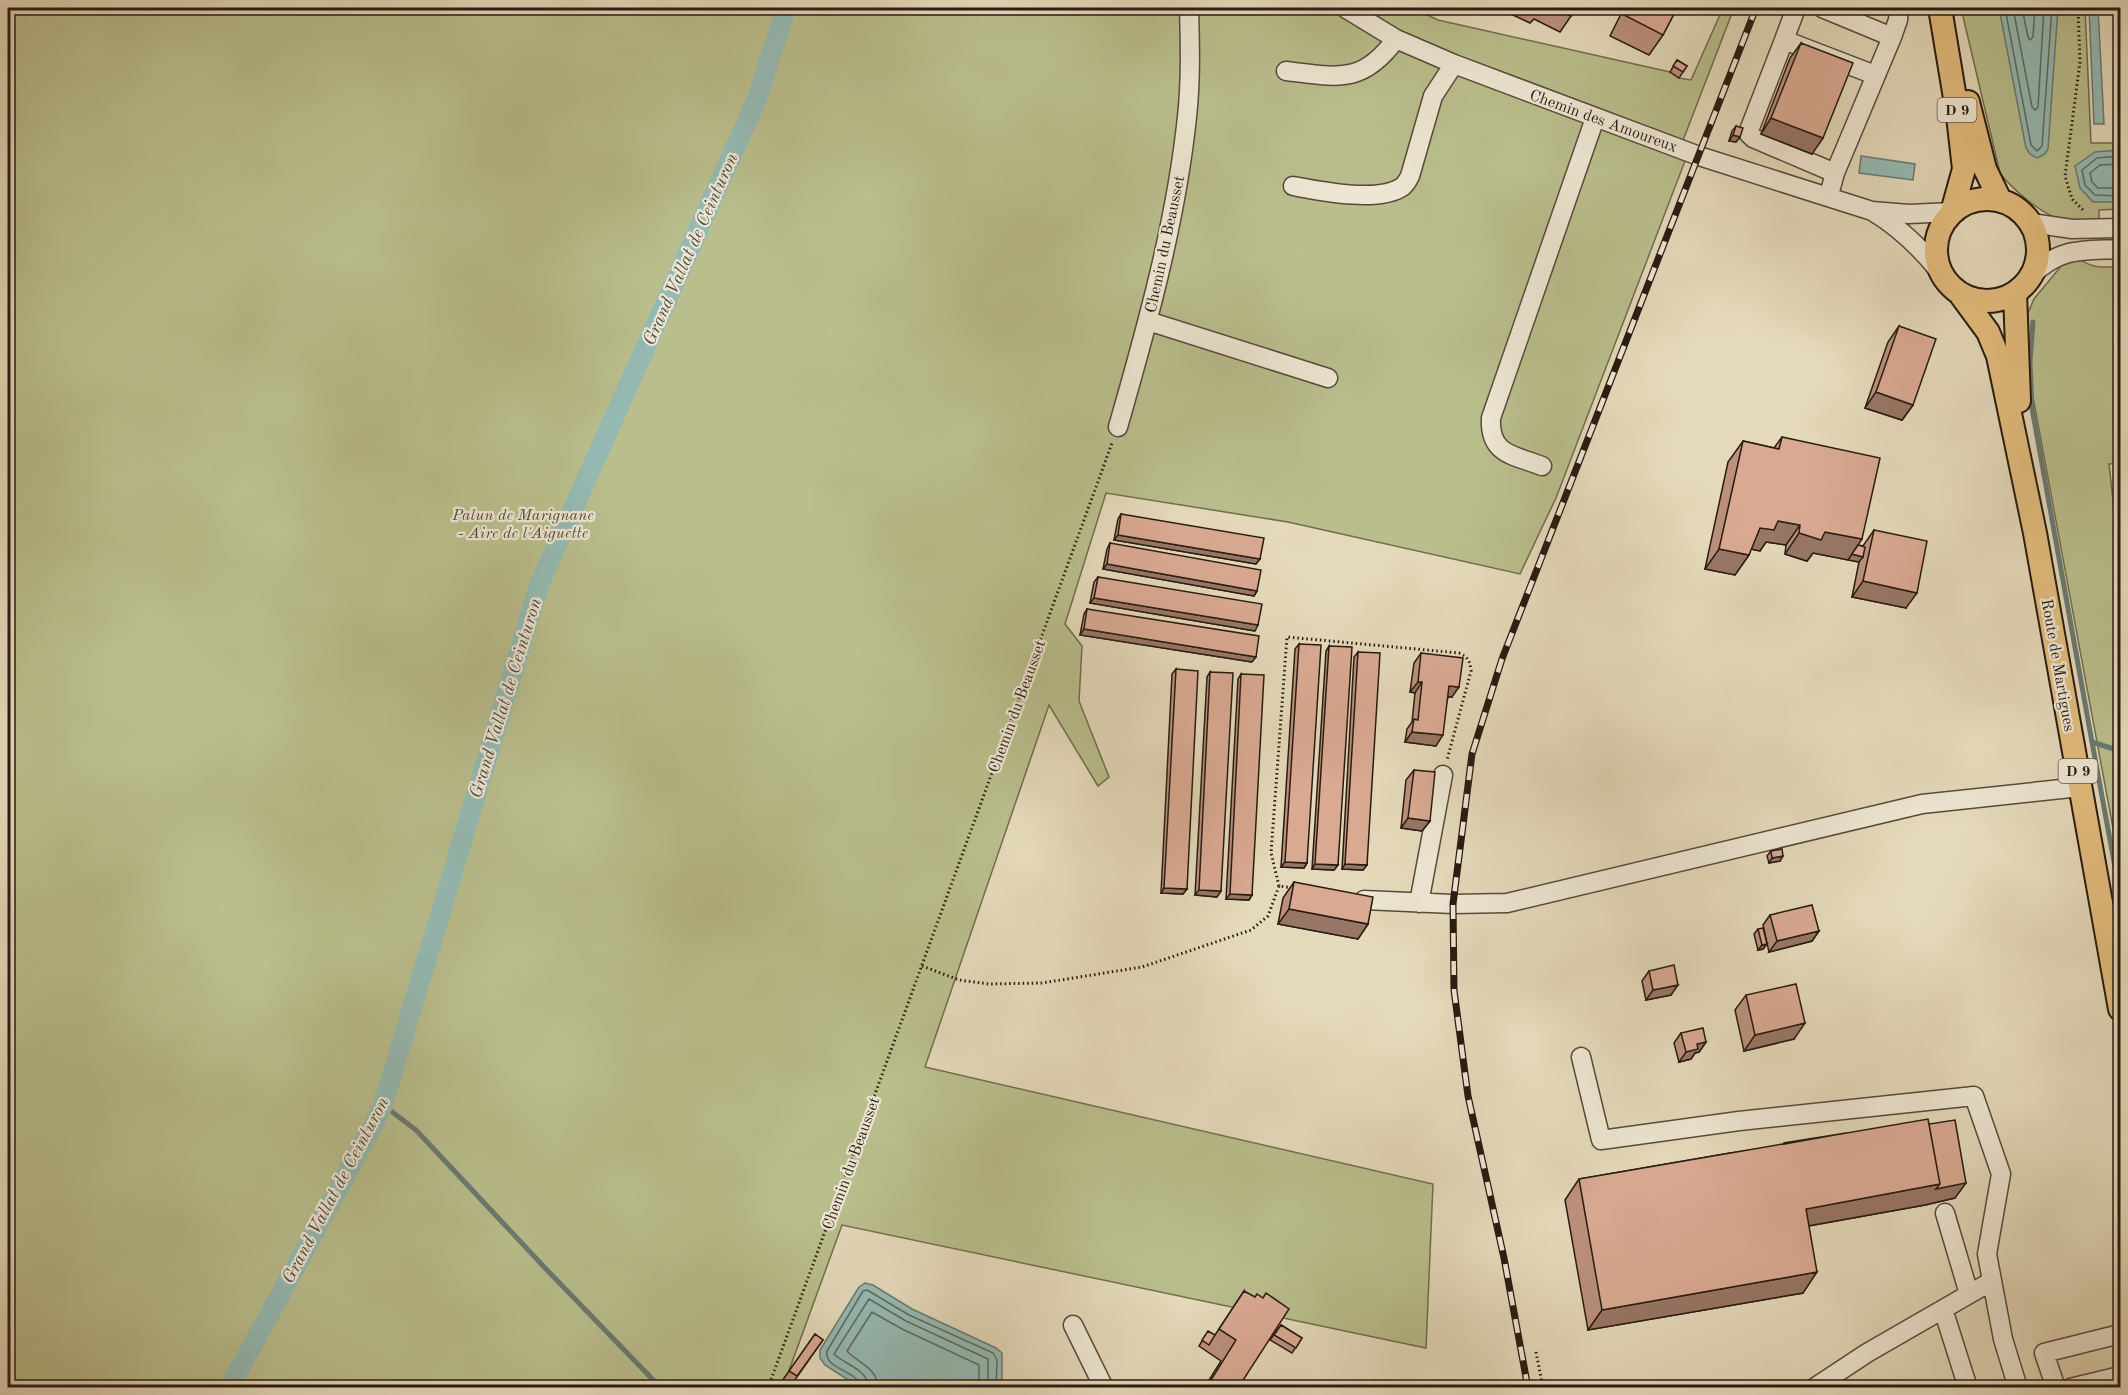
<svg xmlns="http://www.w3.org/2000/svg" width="2128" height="1395" viewBox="0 0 2128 1395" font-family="'Old Standard TT',serif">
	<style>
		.green { fill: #b9be8c; stroke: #706c4f; stroke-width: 1.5 }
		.water { fill: #95bab3; stroke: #697a73; stroke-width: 1.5 }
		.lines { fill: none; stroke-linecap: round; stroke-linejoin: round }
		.shore { stroke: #5e6a62; stroke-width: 1.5 }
		.stream { stroke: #697a73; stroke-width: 5 }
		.canal { stroke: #95bab3; stroke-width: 20 }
		.minor-casing { stroke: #574a3c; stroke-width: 21 }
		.major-casing { stroke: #281b12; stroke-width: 26 }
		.path { stroke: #281b12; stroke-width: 3; stroke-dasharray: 1.5 3; stroke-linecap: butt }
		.minor { stroke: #ede6d2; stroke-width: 18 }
		.major { stroke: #e2bc7d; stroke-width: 22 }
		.rail-casing { stroke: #281b12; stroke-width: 7 }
		.rail { stroke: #ede6d2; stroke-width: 4.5; stroke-dasharray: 14; stroke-linecap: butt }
		.wall { fill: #bb917e; stroke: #281b12; stroke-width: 1.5 }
		.shaded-wall { fill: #987666; stroke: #281b12; stroke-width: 1.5 }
		.building { fill: #d9a992; stroke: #281b12; stroke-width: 1.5 }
		.labels { text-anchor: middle; stroke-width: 4.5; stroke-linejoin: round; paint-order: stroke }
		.shield { fill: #ede6d2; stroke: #63584c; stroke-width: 1.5 }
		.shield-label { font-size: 15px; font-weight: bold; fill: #281b12 }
		.street-label { font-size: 16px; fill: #281b12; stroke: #ede6d2 }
		.park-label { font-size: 16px; font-style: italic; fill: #544c37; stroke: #ede6d2 }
		.water-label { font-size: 18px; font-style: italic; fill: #494b42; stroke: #ede6d2 }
	</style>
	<rect width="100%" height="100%" fill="#e4d9ba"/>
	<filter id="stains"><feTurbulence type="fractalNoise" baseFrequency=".00333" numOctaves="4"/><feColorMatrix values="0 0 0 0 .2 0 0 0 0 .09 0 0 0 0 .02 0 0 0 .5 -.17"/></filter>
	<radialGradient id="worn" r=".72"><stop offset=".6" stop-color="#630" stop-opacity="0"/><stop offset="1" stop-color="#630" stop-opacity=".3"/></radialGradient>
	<path class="green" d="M8,8h1405l25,12 232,52 9,6 12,2 32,-72h11l-52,135 3,18 -129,337 -36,76 -232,-52 -182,-29 -41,131 17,22 -3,55 30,76 -11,9 -49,-81 -124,362 508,117 -7,164 -584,-123 -59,162h-775z
		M1961,8h124l6,135h29v66l-21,1v10c-12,0 -27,2 -39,-1 -19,-5 -49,-31 -60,-46z
		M2078,258c14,11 26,9 42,9v196l-11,1 11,100v302l-92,-496 -4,-48 10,-23 28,-34z"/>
	<path class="water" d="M1999,8h59l-10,141 -3,5 -8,4 -7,-4 -4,-6z
		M2089,8h9l6,116h-10z
		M2120,150v52h-27l-13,-14 -5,-22 20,-14z
		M1861,156l54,8 -2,16 -54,-7z
		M865,1283l8,2 39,24 84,39 6,5v34h-143l-34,-22 -5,-7v-8l39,-63z"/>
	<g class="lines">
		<path class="shore" d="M2005,8l26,137 6,6 5,-5 10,-138
			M2013,8l19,99 3,3 3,-3 6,-99
			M2022,8l6,29 2,3 3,-3 2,-29
			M2120,156l-23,2 -15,12 3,15 10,10 25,1
			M2120,164l-20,1 -10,8 2,9 6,6h22
			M861,1388c-2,-18 -37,-18 -34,-37l36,-60 4,-1 42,25 84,38 4,7 -1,28
			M869,1388c-1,-19 -24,-23 -35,-34l35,-55 37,22 82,38v29
			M878,1388c-1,-21 -19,-24 -31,-37l25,-39 30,17 77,36v23"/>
		<path class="stream" d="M2033,322l-3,40 2,46 60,334 28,9
			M2092,742l23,125
			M2118,881l2,14
			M383,1105l33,25 130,139 115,119"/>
		<path class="canal" d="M229,1388l146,-266 8,-17 156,-520 218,-486 29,-91"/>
		<g class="minor-casing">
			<path id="minor" d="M1345,8l51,31 58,25 245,92 173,55
				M1796,8l-12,32 91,35
				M1822,8l70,29
				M1784,40l-36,93 5,5 82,35
				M1286,71c52,6 76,14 110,-32
				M1293,186c27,5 85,17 109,1 4,-3 6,-7 8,-11l23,-80 21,-32
				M1829,195l6,-22 57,-136 6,-17 1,-12
				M2031,223l41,6 48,-1
				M1939,271c-20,-25 -40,-44 -67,-60l37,3 43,-2
				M2032,275c29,-28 50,-24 88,-26
				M1148,321l180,57
				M1118,427c29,-101 58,-205 69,-310 4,-37 3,-73 2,-109
				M1542,466c-28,-11 -53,-11 -51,-48l104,-300
				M1364,900l89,4 54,-1 415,-99 158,-17
				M1419,903l24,-128
				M1581,1057l20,83 138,-19 235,-25 27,78 -14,80 16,85 15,49
				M1945,1213l24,81
				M1943,1309l25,79
				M1073,1325l31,63
				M1814,1388l53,-35 125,-72
				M2056,1388l-12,-35 76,-19
				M2070,1388l50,-12"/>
		</g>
		<g class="major-casing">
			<path id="major" d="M1940,8l18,108 6,53 -12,43
				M1968,102l17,67 15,31
				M1936 250a51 51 0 1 1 102 0a51 51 0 1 1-102 0Z
				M2015,293l4,108
				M1960,294l28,38 10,24 37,177 85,476"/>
		</g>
		<path class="path" d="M2078,8l2,54 -15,114 7,23 12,12
			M1279,886l-8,-33 16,-216 172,16c9,4 11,8 12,18l-24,89
			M922,966l37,14 30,4 53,-1 100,-16 109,-37 17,-14 11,-30 15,2
			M1536,1352l7,36
			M768,1388l344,-945"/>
		<use href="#minor" class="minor"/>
		<use href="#major" class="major"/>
		<g class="rail-casing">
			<path id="rail" d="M1528,1388l-24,-130 -36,-162 -14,-106 -1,-86 19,-150 30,-95 254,-651"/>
		</g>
		<use href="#rail" class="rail"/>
	</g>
	<path class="wall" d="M1498,8h78l-5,8 -11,16 -26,-13 -4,4z
		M1624,8h53l-14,27 -14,20 -39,-19z
		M1801,43l11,111 -51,-20 29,-76z
		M1677,60l10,6 -8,12 -9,-6z
		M1736,126l4,11 -4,5 -7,-1 3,-10z
		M1899,326l14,79 -11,15 -37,-12 23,-66z
		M1782,437l76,108 5,1 11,-16 32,78 -54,-11 7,-35 -46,-9 -6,8 -22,-7 1,-9 -20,-3 -6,9 -9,-2 -2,6 -14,20 -30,-6 23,-107 15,-21 31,7z
		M1121,514l139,45 -4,5 -142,-24 4,-21z
		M1110,543l147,48 -3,5 -151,-27 4,-20z
		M1098,577l157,54 -165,-28 4,-21z
		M1087,609l165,53 -172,-27 4,-21z
		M1299,644l8,219 -3,5 -23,-1 14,-218z
		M1329,646l9,219 -4,5 -22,-1 14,-218z
		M1358,652l9,213 -4,5 -21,-1 12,-212z
		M1421,653l31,44h-4l-12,49 -31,-4 2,-13 5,-7 3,-29 -5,-1 4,-29z
		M1176,669l11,220 -4,5 -22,-1 11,-219z
		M1210,672l11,219 -4,6 -22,-2 12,-218z
		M1241,674l11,221 -3,5 -23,-1 12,-220z
		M1414,770l16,51 -8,10 -21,-3 5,-48z
		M1771,851l9,10 -11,2 -2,-7z
		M1294,882l74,42 -10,15 -80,-15 5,-26z
		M1770,915l49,16 -7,10 -43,11 -6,-27z
		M1758,929l9,15 -4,5 -5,1 -4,-16z
		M1649,971l22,24 -25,5 -4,-19z
		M1746,995l48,44 -50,12 -9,-41z
		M1681,1033l25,9 -7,10 -4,1 -4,6 -12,3 -5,-19z
		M1929,1124l26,74 -30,7 -116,21 -6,67 -215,37 -23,-130 14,-21 151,-26z
		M1244,1291l-6,97h-34l17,-27 -22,-15 6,-10 10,-1z
		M1281,1325l21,13 -10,15 -22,-13z
		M815,1334l8,6 -33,47 -8,-6z"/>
	<path class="shaded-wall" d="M1771,118l52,20 -11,16 -51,-20z
		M1733,135l7,2 -4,5 -7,-1z
		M1876,392l37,13 -11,15 -37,-12z
		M1778,521l22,4 -14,20 -20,-3 -6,9 -14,-3 14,-20z
		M1825,532l37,7 -14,21 -35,-7 -6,8 -22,-7 14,-21z
		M1118,535l142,24 -4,5 -142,-24z
		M1719,549l30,6 -14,20 -30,-6z
		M1852,554l11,3 -4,5 -11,-2z
		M1107,564l150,27 -3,5 -151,-27z
		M1863,581l54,12 -11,15 -54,-11z
		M1094,598l164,27 -3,6 -165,-28z
		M1084,629l172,28 -4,5 -172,-27z
		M1418,682h4l-7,11 -5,-1z
		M1449,686l10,1 -7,10 -10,-1z
		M1412,732l31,3 -7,11 -31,-4z
		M1408,818l22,3 -8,10 -21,-3z
		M1783,856l-3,5 -11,2 3,-5z
		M1285,862l22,1 -3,5 -23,-1z
		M1315,864l23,1 -4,5 -22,-1z
		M1345,864l22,1 -4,5 -21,-1z
		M1164,888l23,1 -4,5 -22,-1z
		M1199,890l22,1 -4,6 -22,-2z
		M1230,894l22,1 -3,5 -23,-1z
		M1289,909l79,15 -10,15 -80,-15z
		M1819,931l-7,10 -43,11 8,-11z
		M1767,944l-4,5 -5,1 4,-5z
		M1678,985l-7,10 -25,5 7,-10z
		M1805,1023l-11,16 -50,12 11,-16z
		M1706,1042l-7,10 -4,1 -4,6 -12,3 7,-10 11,-8z
		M1966,1183l-11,15 -30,7 -134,24 15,-20 134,-25z
		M1817,1272l-14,21 -215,37 14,-20z"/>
	<path class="building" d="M1553,8h23l-5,8z
		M1628,8h49l-14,27 -39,-20z
		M1801,43l52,20 -30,75 -52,-20z
		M1677,60l10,6 -4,6 -10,-6z
		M1736,126l7,2 -3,9 -7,-2z
		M1899,326l37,13 -23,66 -37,-13z
		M1782,437l98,21 -18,81 -37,-7 -4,8 -22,-7 1,-8 -22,-4 -4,9 -14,-2 -11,27 -30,-6 24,-108 36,8z
		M1121,514l143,24 -4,21 -142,-24z
		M1874,530l53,11 -10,52 -54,-12z
		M1110,543l151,27 -4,21 -150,-27z
		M1858,545l7,2 -2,10 -11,-3z
		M1098,577l164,27 -4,21 -164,-27z
		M1087,609l172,27 -3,21 -172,-28z
		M1299,644l22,1 -14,218 -22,-1z
		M1329,646l23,1 -14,218 -23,-1z
		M1358,652l22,1 -13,212 -22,-1z
		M1421,653l42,5 -4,29 -10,-1 -6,49 -31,-3 2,-13 4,1 4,-38h-4z
		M1176,669l22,2 -11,218 -23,-1z
		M1210,672l23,1 -12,218 -22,-1z
		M1241,674l23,1 -12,220 -22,-1z
		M1414,770l21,2 -5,49 -22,-3z
		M1782,849l1,7 -11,2 -1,-7z
		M1294,882l79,15 -5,27 -79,-15z
		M1812,905l7,26 -42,10 -7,-26z
		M1763,928l4,16 -5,1 -4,-16z
		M1674,965l4,20 -25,5 -4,-19z
		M1796,984l9,39 -50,12 -9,-40z
		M1703,1028l3,14 -9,2 1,5 -12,3 -5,-19z
		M1928,1119l12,65 -134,25 11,63 -215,38 -23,-131z
		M1955,1120l11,63 -30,6 4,-5 -11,-60z
		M1846,1133l-62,11v-1z
		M1244,1291l11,6 2,-3 6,4 3,-5 23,16 -51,79h-32l30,-48 -17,-11z
		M1281,1325l21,13 -6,10 -22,-13z
		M1208,1331l7,4 -6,10 -7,-5z
		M815,1334l8,6 -26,36 -8,-5z"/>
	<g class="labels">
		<g class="shield">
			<rect x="1937.5" y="98" width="39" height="24" rx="4.5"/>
			<rect x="2058.5" y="759" width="39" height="24" rx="4.5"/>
		</g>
		<g class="shield-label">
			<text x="1957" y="115">D 9</text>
			<text x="2078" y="776">D 9</text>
		</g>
		<g class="street-label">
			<text transform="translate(1604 120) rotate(20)" y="6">Chemin des Amoureux</text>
			<text transform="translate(1164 244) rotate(-78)" y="6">Chemin du Beausset</text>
			<text transform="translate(2059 665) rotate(80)" y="6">Route de Martigues</text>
			<text transform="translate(1016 706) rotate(-70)" y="6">Chemin du Beausset</text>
			<text transform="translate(850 1163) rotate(-70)" y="6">Chemin du Beausset</text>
		</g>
		<g class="park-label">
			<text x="523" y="520">Palun de Marignane<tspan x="523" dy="18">- Aire de l'Aiguette</tspan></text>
		</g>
		<g class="water-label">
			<text transform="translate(690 249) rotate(-66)" y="6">Grand Vallat de Ceinturon</text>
			<text transform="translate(505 698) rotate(-73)" y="6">Grand Vallat de Ceinturon</text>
			<text transform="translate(335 1190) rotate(-62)" y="6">Grand Vallat de Ceinturon</text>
		</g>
	</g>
	<rect width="2128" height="1395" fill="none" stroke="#e4d9ba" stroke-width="30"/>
	<rect x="9" y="9" width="2110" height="1377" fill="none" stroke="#281b12" stroke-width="3"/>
	<rect x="15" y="15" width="2098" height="1365" fill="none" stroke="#281b12" stroke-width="1.5"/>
	<rect width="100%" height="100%" filter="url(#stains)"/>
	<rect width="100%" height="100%" fill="url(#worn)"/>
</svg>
